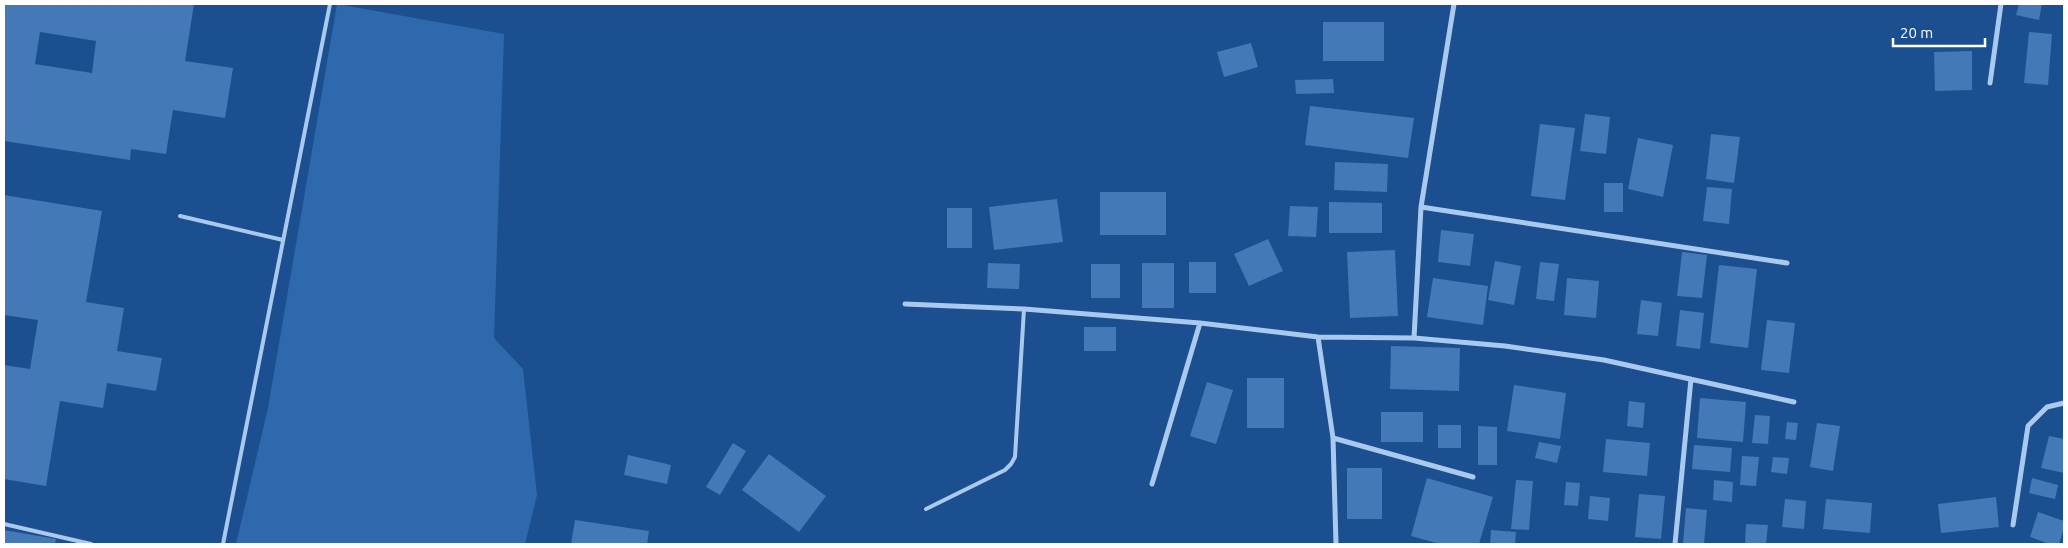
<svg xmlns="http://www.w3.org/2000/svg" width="2068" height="548" viewBox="0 0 2068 548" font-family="Ubuntu,sans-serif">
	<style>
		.green { fill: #2e69ad }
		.building { fill: #4478b7; fill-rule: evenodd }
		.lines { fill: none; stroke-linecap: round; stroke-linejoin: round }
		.service { stroke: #a9c9ee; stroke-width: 4 }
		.minor { stroke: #a9c9ee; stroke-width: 5 }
	</style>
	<rect width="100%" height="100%" fill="#1b4f8f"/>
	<path class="green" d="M337,4l167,30 -10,304 29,31 14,126 -12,49h-289l32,-136z"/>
	<path class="building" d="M4,4h190l-9,57 48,7 -8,50 -52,-8 -7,44 -35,-5 -1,11 -126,-19zM40,32l56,9 -4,32 -57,-9z
		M2019,4h23l-3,16 -23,-5z
		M1323,22h61v39h-61z
		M2029,32l23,2 -4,51 -24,-2z
		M1251,43l7,24 -34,10 -7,-25z
		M1972,51v39l-37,1 -1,-39z
		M1333,79l1,14 -38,1 -1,-14z
		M1310,106l104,12 -6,40 -103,-13z
		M1585,114l25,3 -4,37 -26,-3z
		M1540,124l35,4 -10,72 -34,-4z
		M1711,134l29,3 -6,46 -28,-4z
		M1638,138l35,7 -10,52 -35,-8z
		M1335,162l53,2 -1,28 -53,-2z
		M1604,183h19v29h-19z
		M1707,187l25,2 -3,35 -26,-3z
		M1100,192h66v43h-66z
		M4,195l98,16 -16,91 38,6 -7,43 45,7 -6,33 -49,-8 -4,25 -43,-7 -14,85 -42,-7v-114l26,4 8,-49 -34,-5z
		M1057,199l6,43 -69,8 -5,-43z
		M1329,202l53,1v30h-53z
		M1290,206l28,1 -2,30 -28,-1z
		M947,208h25v40h-25z
		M1441,230l33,4 -4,32 -32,-4z
		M1268,239l15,32 -34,15 -15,-32z
		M1395,250l3,66 -48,2 -3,-66z
		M1682,252l25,3 -5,43 -25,-2z
		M1495,261l26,5 -7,39 -26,-5z
		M1189,262h27v31h-27z
		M1540,262l19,2 -5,37 -18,-2z
		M988,263l32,1 -1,25 -32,-1z
		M1142,263h32v45h-32z
		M1091,264h29v34h-29z
		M1719,265l38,4 -9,79 -38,-5z
		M1433,278l55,8 -5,39 -56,-8z
		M1567,278l32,3 -3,37 -32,-3z
		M1641,300l21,3 -4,33 -21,-2z
		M1680,310l24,3 -4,36 -24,-3z
		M1767,320l28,3 -6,50 -28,-3z
		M1084,327h32v24h-32z
		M1391,346l69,2 -1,43 -69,-2z
		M1247,378h37v50h-37z
		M1207,382l26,8 -17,54 -26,-8z
		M1514,385l52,8 -6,46 -53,-8z
		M1700,398l46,4 -3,40 -46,-4z
		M1629,401l16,2 -2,25 -16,-2z
		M1381,412h42v30h-42z
		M1755,415l15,1 -2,28 -16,-1z
		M1787,422l11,1 -2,17 -11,-1z
		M1817,423l23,3 -7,45 -23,-4z
		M1438,425h23v23h-23z
		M1478,426l19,1v38h-19z
		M2049,436l15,3v34l-23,-5z
		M1606,439l44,4 -3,33 -44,-4z
		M1539,442l22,4 -4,17 -22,-5z
		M733,443l13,8 -26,44 -14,-8z
		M1694,445l38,3 -2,24 -38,-3z
		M769,454l57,42 -27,36 -57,-42z
		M628,455l43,10 -4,19 -43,-9z
		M1742,456l17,1 -3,29 -16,-1z
		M1773,457l16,1 -2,16 -16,-2z
		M1347,468h35v51h-35z
		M1427,478l66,19 -14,47h-39l-29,-8z
		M2032,478l26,7 -3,14 -26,-6z
		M1516,480l17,1 -4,49 -18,-1z
		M1714,480l19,2 -1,20 -19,-2z
		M1566,482l14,1 -2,23 -14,-1z
		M1639,494l26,2 -4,43 -26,-2z
		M1590,496l20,2 -2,23 -20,-2z
		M1996,497l3,30 -58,6 -3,-29z
		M1785,499l21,2 -2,28 -22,-2z
		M1826,499l46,4 -2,30 -47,-4z
		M1686,508l21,2 -3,34 -21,-1z
		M2038,512l26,9v7l-5,16h-9l-20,-7z
		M575,520l74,11 -2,13h-76z
		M1746,524l22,1 -2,19h-21z
		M4,530l52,9 -1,5h-51z
		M1491,530l25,2 -1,12h-25z"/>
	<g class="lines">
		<path class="service" d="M180,216l103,24
			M926,509l79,-39 6,-6 4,-7 9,-148
			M4,524l87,20
			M223,544l107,-540"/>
		<path class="minor" d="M1990,83l11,-79
			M1421,207l366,56
			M905,304l119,5 176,14 118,14 96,1 91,8 99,14 190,42
			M1318,337l15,101 3,106
			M1414,338l7,-131 33,-203
			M1333,438l140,39
			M1152,484l48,-161
			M2013,525l15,-99 19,-19 17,-4
			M1675,544l16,-165"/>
	</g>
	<rect width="2068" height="548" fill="none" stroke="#ffffff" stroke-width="10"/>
	<path d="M1893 38v8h92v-8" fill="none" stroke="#ffffff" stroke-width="2.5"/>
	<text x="1900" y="38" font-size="15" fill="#ffffff" stroke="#1b4f8f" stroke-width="4" paint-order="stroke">20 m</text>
</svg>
